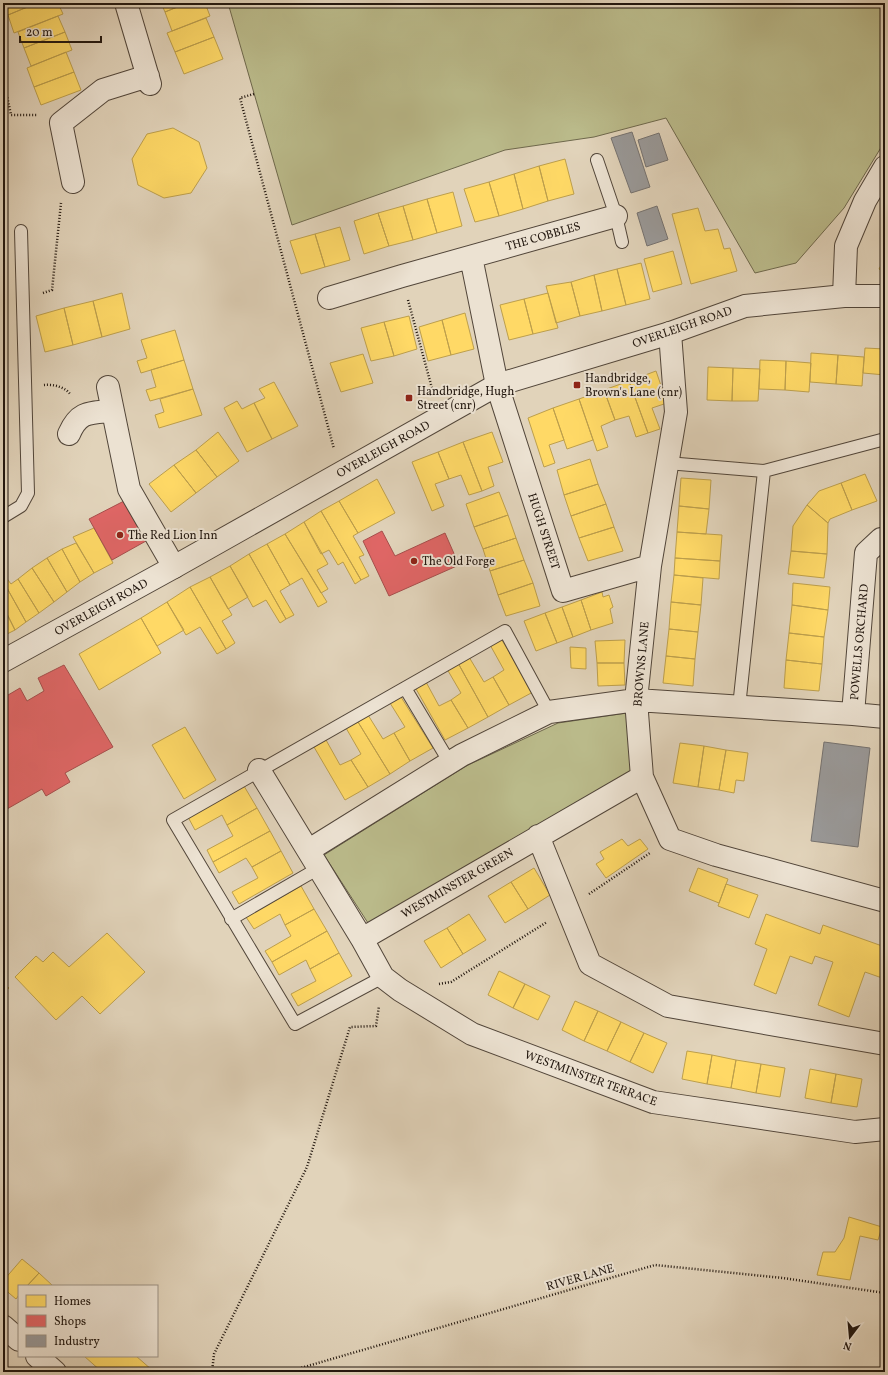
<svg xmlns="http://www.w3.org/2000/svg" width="888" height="1375" viewBox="0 0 888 1375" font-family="Vollkorn,serif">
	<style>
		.green { fill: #baba8a; stroke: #6e684c }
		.homes { fill: #ffd966; stroke: #bd9f4c }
		.shops { fill: #e06666; stroke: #a74e4c }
		.industry { fill: #999; stroke: #757270 }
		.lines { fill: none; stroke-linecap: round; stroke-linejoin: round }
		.service-casing { stroke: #52463a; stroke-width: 14 }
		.minor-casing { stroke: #52463a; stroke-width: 24 }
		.tertiary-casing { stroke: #52463a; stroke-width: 24 }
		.path { stroke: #22170f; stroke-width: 2.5; stroke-dasharray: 1 2; stroke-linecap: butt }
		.service { stroke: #ece2d2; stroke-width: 12 }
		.minor { stroke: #ece2d2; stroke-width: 22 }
		.tertiary { stroke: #ece2d2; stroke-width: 22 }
		.poi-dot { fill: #8f2418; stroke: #ece2d2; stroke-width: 1.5 }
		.labels { text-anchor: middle; stroke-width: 4; stroke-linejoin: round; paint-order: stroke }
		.street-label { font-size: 12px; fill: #22170f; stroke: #ece2d2 }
		.poi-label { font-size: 12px; fill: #22170f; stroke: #ece2d2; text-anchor: start }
	</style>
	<rect width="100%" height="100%" fill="#e1d3ba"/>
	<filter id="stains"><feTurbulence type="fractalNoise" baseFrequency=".005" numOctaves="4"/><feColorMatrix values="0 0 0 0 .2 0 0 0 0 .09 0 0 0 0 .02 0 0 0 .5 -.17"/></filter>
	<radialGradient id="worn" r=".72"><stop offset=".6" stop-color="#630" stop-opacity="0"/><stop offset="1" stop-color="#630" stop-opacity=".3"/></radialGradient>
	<path class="green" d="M228,3h657v138l-41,67 -48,55 -41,10 -89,-155 -72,19 -89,13 -213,75z
		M627,713l5,57 -264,153 -44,-68 142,-89 92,-43z"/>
	<path class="homes" d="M3,3h34l-29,12z
		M37,3h21l5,11 -49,19 -6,-18z
		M161,3h26l-22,9z
		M187,3h18l5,13 -38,15 -7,-19z
		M58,16l7,16 -41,16 -6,-16z
		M206,18l8,19 -39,15 -8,-19z
		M65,32l7,18 -41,16 -7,-18z
		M214,37l9,22 -39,15 -9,-22z
		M66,52l8,20 -40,15 -7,-19z
		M74,72l7,18 -40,15 -7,-18z
		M173,128l26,14 8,26 -16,25 -27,5 -26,-13 -6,-26 15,-25z
		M565,159l9,35 -26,7 -9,-35z
		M539,166l9,35 -25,8 -9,-35z
		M514,174l9,35 -24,7 -10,-34z
		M489,182l10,34 -24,6 -11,-33z
		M453,192l9,34 -25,7 -10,-34z
		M427,199l10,34 -24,7 -10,-34z
		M403,206l10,34 -24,6 -11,-33z
		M698,208l7,23 13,-2 6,20 6,-1 7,23 -46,13 -19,-70z
		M378,213l11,33 -25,8 -10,-33z
		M340,227l10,33 -25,7 -10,-33z
		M315,234l10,33 -24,7 -11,-33z
		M673,251l9,33 -29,8 -9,-33z
		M885,258v15l-6,-4z
		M641,263l9,36 -24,6 -9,-36z
		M617,269l9,36 -24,6 -8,-36z
		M594,275l8,36 -22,5 -9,-34z
		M571,282l9,34 -24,7 -10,-37z
		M122,293l8,36 -28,8 -9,-36z
		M548,293l10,35 -25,6 -9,-35z
		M524,299l9,35 -24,6 -9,-35z
		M93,301l9,36 -29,8 -9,-37z
		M64,308l9,37 -28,7 -9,-36z
		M465,313l9,36 -23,6 -9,-35z
		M409,316l8,33 -23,7 -10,-34z
		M442,320l9,35 -23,6 -9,-34z
		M384,322l10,34 -23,5 -10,-33z
		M175,330l9,30 -43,13 -4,-12 10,-3 -6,-18z
		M865,348l20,1v26l-22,-2z
		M811,353l27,2 -2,29 -26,-2z
		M363,354l10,29 -32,9 -11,-29z
		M838,355l26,2 -2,29 -26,-2z
		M184,360l9,29 -43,12 -4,-11 10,-3 -5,-17z
		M760,360l26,1 -1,29 -26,-1z
		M786,361l25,2 -2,29 -24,-2z
		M708,367l25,1 -1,33 -25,-1z
		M733,368l27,1 -2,32h-26z
		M656,371l11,32 -15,5 8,21 -12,4 -19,-52z
		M629,381l19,52 -12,4 -7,-21 -14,4 -11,-30z
		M274,382l24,44 -26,13 -18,-36 11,-5 -6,-9z
		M193,389l9,26 -43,13 -4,-13 9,-3 -4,-13z
		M604,390l11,30 -14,6 7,21 -11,4 -18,-52z
		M579,399l14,41 -26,9 -14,-41z
		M237,401l5,8 12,-6 18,36 -25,13 -23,-44z
		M553,408l11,32 -15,5 6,18 -11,4 -16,-49z
		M218,432l21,29 -22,16 -21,-27z
		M492,432l11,30 -15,5 6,19 -12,5 -19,-49z
		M463,442l19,49 -13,4 -8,-20 -12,4 -11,-27z
		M196,450l21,27 -21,16 -22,-28z
		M438,452l11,27 -14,5 9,22 -12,5 -20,-49z
		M590,459l8,25 -34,11 -7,-25z
		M174,465l22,28 -25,19 -22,-28z
		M865,474l12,27 -25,9 -11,-27z
		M681,478l30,2 -2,29 -30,-3z
		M377,479l18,34 -37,20 -19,-32z
		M841,483l11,27 -22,9 -2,4 -21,-18 12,-14z
		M598,484l8,20 -35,12 -7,-21z
		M499,492l9,23 -34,12 -8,-23z
		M339,501l19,32 -5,3 11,19 -5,2 10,19 -8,4 -40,-69z
		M606,504l8,23 -35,11 -8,-22z
		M807,505l21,18 -1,31 -36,-3 2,-25z
		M679,506l30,3 -3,25 -29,-2z
		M321,511l40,69 -6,4 -12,-22 -5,3 -9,-15 -8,4 -17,-32z
		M508,515l8,23 -33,11 -9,-22z
		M304,522l24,42 -11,6 11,19 -7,4 -36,-59z
		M614,527l9,24 -35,10 -9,-23z
		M94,528l19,35 -19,10 -21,-36z
		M677,532l45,3 -2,26 -45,-3z
		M285,534l42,68 -9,5 -16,-29 -12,7 -23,-41z
		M516,538l8,22 -34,11 -7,-22z
		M76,543l18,30 -14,9 -18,-33z
		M267,544l23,41 -10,6 14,24 -8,4 -37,-65z
		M62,549l18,33 -13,10 -20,-34z
		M791,551l36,3 -3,24 -36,-4z
		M249,554l37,65 -6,4 -14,-23 -13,7 -23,-41z
		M47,558l20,34 -13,10 -22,-34z
		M675,558l45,3 -1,18 -45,-4z
		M524,560l9,23 -35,12 -8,-24z
		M230,566l18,31 -20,12 -18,-32z
		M32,568l22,34 -15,11 -21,-34z
		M674,575l29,3 -2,27 -30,-3z
		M5,576l6,8 7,-5 21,34 -13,9 -23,-41v-4z
		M210,577l22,38 -10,6 13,22 -9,6 -36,-62z
		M3,581l23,41 -11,8 -12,-24v-6l3,-2 -3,-4z
		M533,583l7,23 -34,10 -8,-21z
		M793,583l37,4 -2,23 -36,-5z
		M190,587l36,62 -9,5 -17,-27 -14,8 -19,-33z
		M602,592l1,5 6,-2 4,12 -3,2 3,14 -22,7 -10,-30z
		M581,600l10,30 -18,7 -11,-30z
		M167,602l17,28 -27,16 -16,-28z
		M671,602l30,3 -3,27 -29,-3z
		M792,605l36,5 -4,27 -35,-4z
		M3,606l12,24 -12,6z
		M562,607l11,30 -16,6 -12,-30z
		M545,613l12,30 -21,8 -12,-30z
		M141,618l20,35 -62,37 -20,-36z
		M669,629l29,3 -3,27 -29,-3z
		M789,633l35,4 -2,27 -36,-4z
		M500,637l33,55 -24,13 -16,-28 11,-7 -15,-27z
		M625,640l-1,23h-27l-2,-22z
		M570,647l16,1v21l-15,-1z
		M666,656l29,3 -2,27 -30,-3z
		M469,657l15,25 9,-5 16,28 -21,12 -30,-54z
		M786,660l36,4 -3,27 -35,-3z
		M458,663l30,54 -20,11 -17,-28 10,-7 -14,-24z
		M597,663h27l1,22 -27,1z
		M426,682l13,24 12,-6 17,28 -23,12 -30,-53z
		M401,697l32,51 -23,13 -16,-28 11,-6 -15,-24z
		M368,715l15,24 11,-6 16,28 -20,13 -32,-52z
		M358,722l32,52 -22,13 -17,-27 10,-6 -15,-26z
		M185,727l31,53 -32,19 -32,-54z
		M326,740l14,25 11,-5 17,27 -23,13 -31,-53z
		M680,743l24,3 -6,41 -25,-4z
		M704,746l22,4 -7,40 -21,-3z
		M726,750l22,3 -4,28 -8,-1 -2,13 -15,-3z
		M244,786l13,22 -30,17 -5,-10 -27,15 -7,-13z
		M257,808l13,23 -57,31 -6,-12 26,-14 -6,-11z
		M270,831l11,20 -29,16 -6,-9 -27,15 -6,-11z
		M622,839l6,7 12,-7 8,10 -42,29 -10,-14 8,-5 -4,-7z
		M281,851l12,22 -54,31 -7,-12 26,-14 -6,-11z
		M534,868l16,27 -22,14 -17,-27z
		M698,868l30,11 -9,24 -30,-12z
		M511,882l17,27 -23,14 -17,-27z
		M726,884l32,11 -9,23 -31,-12z
		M301,886l13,23 -29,16 -5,-11 -26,15 -8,-12z
		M314,909l13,22 -55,31 -7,-11 26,-15 -6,-11z
		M469,914l17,26 -23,14 -16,-26z
		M766,914l54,20 3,-9 62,22v32l-20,-7 -16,45 -31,-12 15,-43 -18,-6 -3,8 -22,-8 -14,38 -22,-9 13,-36 -12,-5z
		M447,928l16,26 -22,14 -17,-27z
		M327,931l12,22 -29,16 -4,-9 -27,15 -7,-13z
		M107,933l38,39 -45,42 -18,-18 -26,24 -41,-43 21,-21 7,6 10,-10 16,15z
		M339,953l13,23 -54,30 -7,-12 25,-13 -6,-12z
		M499,971l26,13 -12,24 -25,-13z
		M3,982l6,6 -6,5z
		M525,984l25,12 -12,24 -25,-12z
		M575,1001l23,10 -14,30 -22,-11z
		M598,1011l23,11 -14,29 -23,-10z
		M621,1022l23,11 -14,29 -23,-11z
		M644,1033l23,10 -14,30 -23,-11z
		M687,1051l25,4 -5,29 -25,-5z
		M712,1055l24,5 -5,28 -24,-4z
		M736,1060l25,4 -5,29 -25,-5z
		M761,1064l24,4 -5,29 -24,-4z
		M810,1069l26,5 -5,29 -26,-5z
		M836,1074l26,5 -5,28 -26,-4z
		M849,1217l33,10 -4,13 -18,-4 -10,44 -33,-5 6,-23h12l9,-14z
		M22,1259l17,14 -12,13h-8v9l-3,4 -13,-11v-7z
		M39,1273l14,13h-26z
		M84,1356h52l16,14 -2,2h-48z"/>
	<path class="shops" d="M124,501l22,40 -34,19 -23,-41z
		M382,531l13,25 50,-23 14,32 -70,31 -26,-55z
		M64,665l49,82 -48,26 5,9 -24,14 -4,-7 -35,20 -4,-6v-105l17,-10 7,13 17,-10 -6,-13z"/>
	<path class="industry" d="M632,132l18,55 -19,6 -20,-55z
		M659,133l9,27 -22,7 -8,-27z
		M657,206l11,33 -21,7 -10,-33z
		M824,742l46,6 -12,99 -47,-6z"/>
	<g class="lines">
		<g class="service-casing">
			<path id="service" d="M597,160l19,56 6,26
				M667,463l97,8 121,-32
				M3,517l18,-11 7,-13 -7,-262
				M405,688l45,75
				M739,707l25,-236
				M231,919l88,-51
				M383,977l-88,47 -122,-204 332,-189 44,81"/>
		</g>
		<g class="minor-casing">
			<path id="minor" d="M126,3l24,81
				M73,182l-12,-59 42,-33 45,-14
				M471,257l26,128 66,206 87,-25
				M844,296l2,-50 19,-45 20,-34
				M329,298l73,-22 214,-60
				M670,333l6,79 -26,154 -14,134 6,77 28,62 46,16 169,46
				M108,387l21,102 45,78
				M69,434c10,-23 20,-21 43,-23
				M853,714l13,-161 15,-14h4
				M259,770l103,169 280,-162
				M538,836l52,128 78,42 217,38
				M309,850l153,-95 87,-43 87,-12 217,14 32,3
				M362,939l21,38 17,13 72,44 181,68 202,30 30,-3
				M3,1326l16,14
				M37,1356l18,16"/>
		</g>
		<g class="tertiary-casing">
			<path id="tertiary" d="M3,661l171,-94 323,-182 173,-52 75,-27 99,-10h41"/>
		</g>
		<path class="path" d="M3,77l8,38h26
			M254,94l-14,4 94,351
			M43,293l9,-3 9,-87
			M408,300l25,92
			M44,385c9,-1 21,2 26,9
			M589,894l61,-41
			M439,984l12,-2 96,-60
			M212,1372l2,-18 93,-187 43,-140 26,-1 3,-20
			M287,1372l368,-107 128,13 102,15"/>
		<use href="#service" class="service"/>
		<use href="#minor" class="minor"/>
		<use href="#tertiary" class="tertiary"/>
	</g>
	<g class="poi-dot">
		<rect x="573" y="381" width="8" height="8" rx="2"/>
		<rect x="405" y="394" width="8" height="8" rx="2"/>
		<circle cx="120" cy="535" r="4"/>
		<circle cx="414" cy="561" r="4"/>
	</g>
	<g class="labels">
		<g class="street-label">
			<text transform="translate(543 236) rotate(-16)" y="4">THE COBBLES</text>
			<text transform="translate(682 327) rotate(-19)" y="4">OVERLEIGH ROAD</text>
			<text transform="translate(383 449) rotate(-29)" y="4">OVERLEIGH ROAD</text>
			<text transform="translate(544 531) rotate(72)" y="4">HUGH STREET</text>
			<text transform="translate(101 607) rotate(-29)" y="4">OVERLEIGH ROAD</text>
			<text transform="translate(859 642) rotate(-85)" y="4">POWELLS ORCHARD</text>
			<text transform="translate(641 664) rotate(-85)" y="4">BROWNS LANE</text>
			<text transform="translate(457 883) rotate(-30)" y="4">WESTMINSTER GREEN</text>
			<text transform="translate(591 1078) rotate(20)" y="4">WESTMINSTER TERRACE</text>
			<text transform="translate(580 1277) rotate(-16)" y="4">RIVER LANE</text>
		</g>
		<g class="poi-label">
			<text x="585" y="382">Handbridge,<tspan x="585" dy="14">Brown's Lane (cnr)</tspan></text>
			<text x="417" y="395">Handbridge, Hugh<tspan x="417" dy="14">Street (cnr)</tspan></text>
			<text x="128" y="539">The Red Lion Inn</text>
			<text x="422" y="565">The Old Forge</text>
		</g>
	</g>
	<rect width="888" height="1375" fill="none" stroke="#e1d3ba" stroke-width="16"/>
	<rect x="4" y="4" width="880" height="1367" fill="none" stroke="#22170f" stroke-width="2"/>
	<rect x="8" y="8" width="872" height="1359" fill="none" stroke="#22170f"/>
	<rect x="18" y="1285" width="140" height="72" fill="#ece2d2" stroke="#9b9184"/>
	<rect x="26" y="1295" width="20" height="12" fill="#ffd966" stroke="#9b9184"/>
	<text x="54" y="1305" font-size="12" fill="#22170f">Homes</text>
	<rect x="26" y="1315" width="20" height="12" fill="#e06666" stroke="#9b9184"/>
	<text x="54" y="1325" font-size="12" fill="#22170f">Shops</text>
	<rect x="26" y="1335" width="20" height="12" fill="#999999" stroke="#9b9184"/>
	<text x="54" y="1345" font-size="12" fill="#22170f">Industry</text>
	<g transform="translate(850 1337) rotate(196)" stroke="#ece2d2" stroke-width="3" paint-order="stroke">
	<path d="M0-3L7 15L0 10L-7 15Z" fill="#22170f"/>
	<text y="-6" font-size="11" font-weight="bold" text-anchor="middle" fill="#22170f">N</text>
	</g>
	<path d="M20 36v6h81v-6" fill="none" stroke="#22170f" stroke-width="2"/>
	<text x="26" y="36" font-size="12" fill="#22170f" stroke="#ece2d2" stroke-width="3" paint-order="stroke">20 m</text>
	<rect width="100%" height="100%" filter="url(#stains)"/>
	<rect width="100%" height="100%" fill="url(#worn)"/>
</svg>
